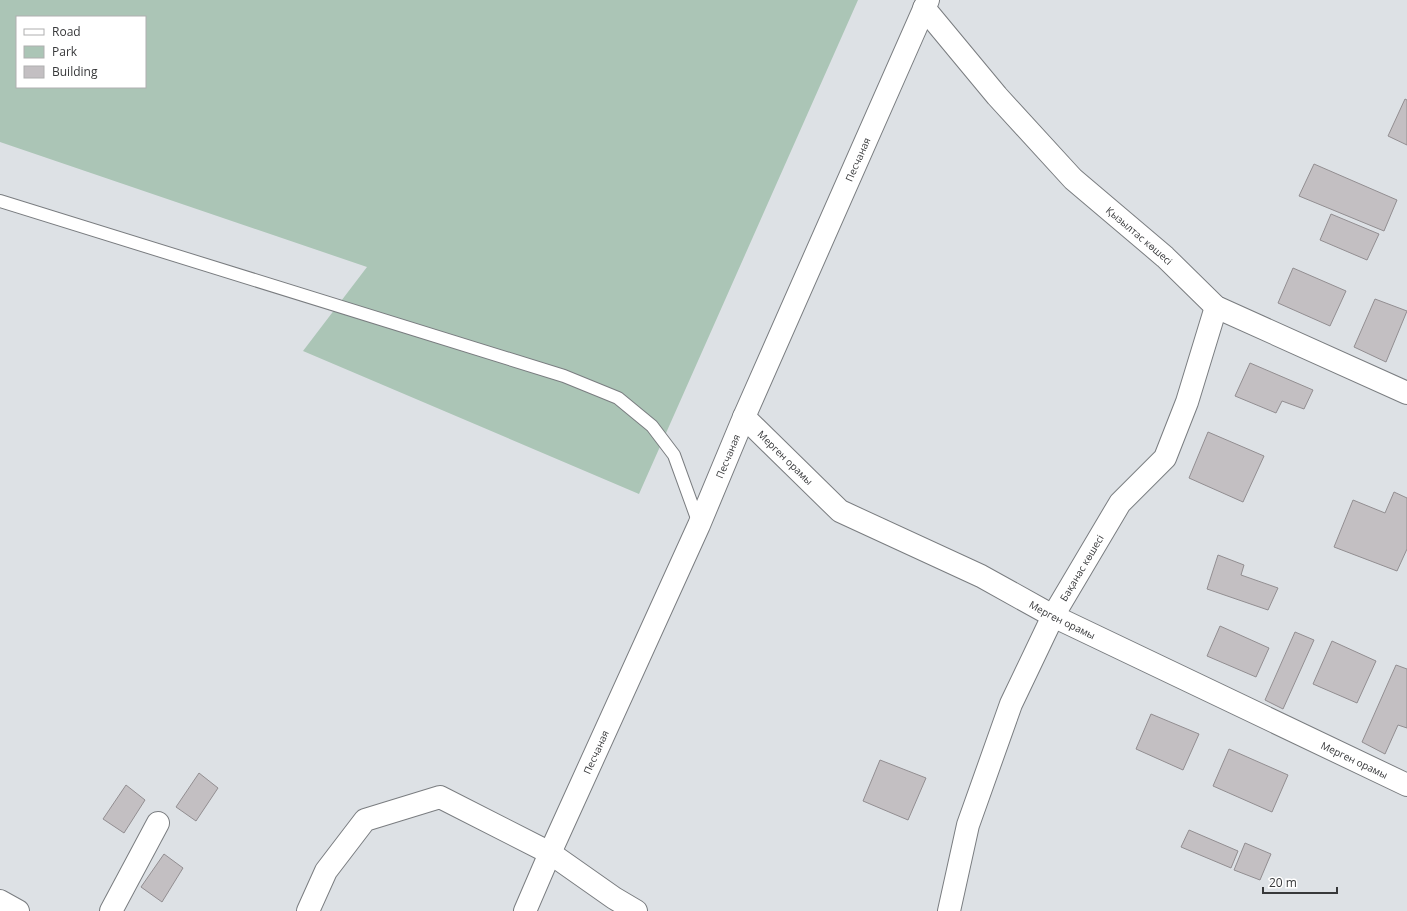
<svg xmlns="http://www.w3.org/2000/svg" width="1407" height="911" viewBox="0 0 1407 911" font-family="'Open Sans',sans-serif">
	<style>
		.green { fill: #abc5b6; fill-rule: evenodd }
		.building { fill: #c3bfc2; stroke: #928e91 }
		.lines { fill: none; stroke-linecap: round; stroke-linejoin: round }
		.lane-casing { stroke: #7a7d80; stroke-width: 14 }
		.street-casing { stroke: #7a7d80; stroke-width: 24 }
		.lane { stroke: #fff; stroke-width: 12 }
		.street { stroke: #fff; stroke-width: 22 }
		.labels { text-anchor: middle; stroke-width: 4; stroke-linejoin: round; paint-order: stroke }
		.street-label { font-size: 10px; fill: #37383a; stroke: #fff }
	</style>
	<rect width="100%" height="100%" fill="#dde1e5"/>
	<path class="green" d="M0,0h858l-219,494 -336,-143 64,-84 -367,-125zM17,17h128v70h-128z"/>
	<path class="building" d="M1405,99l2,1v45l-19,-9z
		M1314,164l83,36 -13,31 -85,-35z
		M1331,214l48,20 -12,26 -47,-20z
		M1293,268l53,23 -16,35 -52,-23z
		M1375,299l32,12 -21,51 -32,-15z
		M1250,363l63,27 -9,19 -22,-8 -6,12 -41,-17z
		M1208,432l56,24 -21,46 -54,-24z
		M1394,492l13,6v51l-10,22 -63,-24 19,-47 32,13z
		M1218,555l26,10 -3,10 37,13 -10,22 -61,-21z
		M1220,626l49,22 -13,29 -49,-21z
		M1295,632l19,8 -31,69 -18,-9z
		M1332,641l44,20 -19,42 -44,-19z
		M1396,665l11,4v59l-9,-3 -13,29 -23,-12z
		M1151,714l48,20 -16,36 -47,-21z
		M1229,749l59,26 -16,37 -59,-26z
		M880,760l46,18 -18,42 -45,-19z
		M199,773l19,15 -22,33 -20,-14z
		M126,785l19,15 -21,33 -21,-14z
		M1189,830l49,21 -7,17 -50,-21z
		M1245,843l26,11 -11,26 -26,-10z
		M164,854l19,14 -21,34 -21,-15z"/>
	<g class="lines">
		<g class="lane-casing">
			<path id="lane" d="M0,201l564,175 54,22 34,28 22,29 25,69"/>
		</g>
		<g class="street-casing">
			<g id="street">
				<path id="s1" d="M924,8l73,88 76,83 92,78 51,50 191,86"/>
				<path id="s2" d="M744,417l96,94 141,65 72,40 354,169"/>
				<path d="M0,901l18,10"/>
				<path d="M111,911l47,-88"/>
				<path d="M308,911l18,-40 39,-51 75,-23 110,56 64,45 22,13"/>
				<path id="s3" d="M525,911l25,-58 149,-328 45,-108 184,-417"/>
				<path id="s4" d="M949,911l19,-86 43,-121 42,-88 67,-113 45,-45 22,-56 29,-95"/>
			</g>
		</g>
		<use href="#lane" class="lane"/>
		<use href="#street" class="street"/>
	</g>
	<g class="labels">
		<g class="street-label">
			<text dy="4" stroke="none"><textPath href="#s3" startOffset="822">Песчаная</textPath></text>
			<text dy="4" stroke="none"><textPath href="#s1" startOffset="314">Қызылтас көшесі</textPath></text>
			<text dy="4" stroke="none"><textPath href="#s3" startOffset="498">Песчаная</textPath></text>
			<text dy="4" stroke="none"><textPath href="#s2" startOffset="58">Мерген орамы</textPath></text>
			<text dy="4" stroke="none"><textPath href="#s4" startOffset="370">Бақанас көшесі</textPath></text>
			<text dy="4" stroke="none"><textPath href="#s2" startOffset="382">Мерген орамы</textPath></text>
			<text dy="4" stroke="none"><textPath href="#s3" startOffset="174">Песчаная</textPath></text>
			<text dy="4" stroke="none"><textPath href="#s2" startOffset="706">Мерген орамы</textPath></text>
		</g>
	</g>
	<rect x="16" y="16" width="130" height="72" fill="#ffffff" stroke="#afafb0"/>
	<rect x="24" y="29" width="20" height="6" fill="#ffffff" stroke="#afafb0"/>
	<text x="52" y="36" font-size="12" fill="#37383a">Road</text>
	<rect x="24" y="46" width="20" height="12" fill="#abc5b6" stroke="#afafb0"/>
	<text x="52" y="56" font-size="12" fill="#37383a">Park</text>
	<rect x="24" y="66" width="20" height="12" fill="#c3bfc2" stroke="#afafb0"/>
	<text x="52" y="76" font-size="12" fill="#37383a">Building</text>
	<path d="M1263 887v6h74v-6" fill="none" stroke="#37383a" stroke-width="2"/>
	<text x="1269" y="887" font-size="12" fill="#37383a" stroke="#ffffff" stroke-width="3" paint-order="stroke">20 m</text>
</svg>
